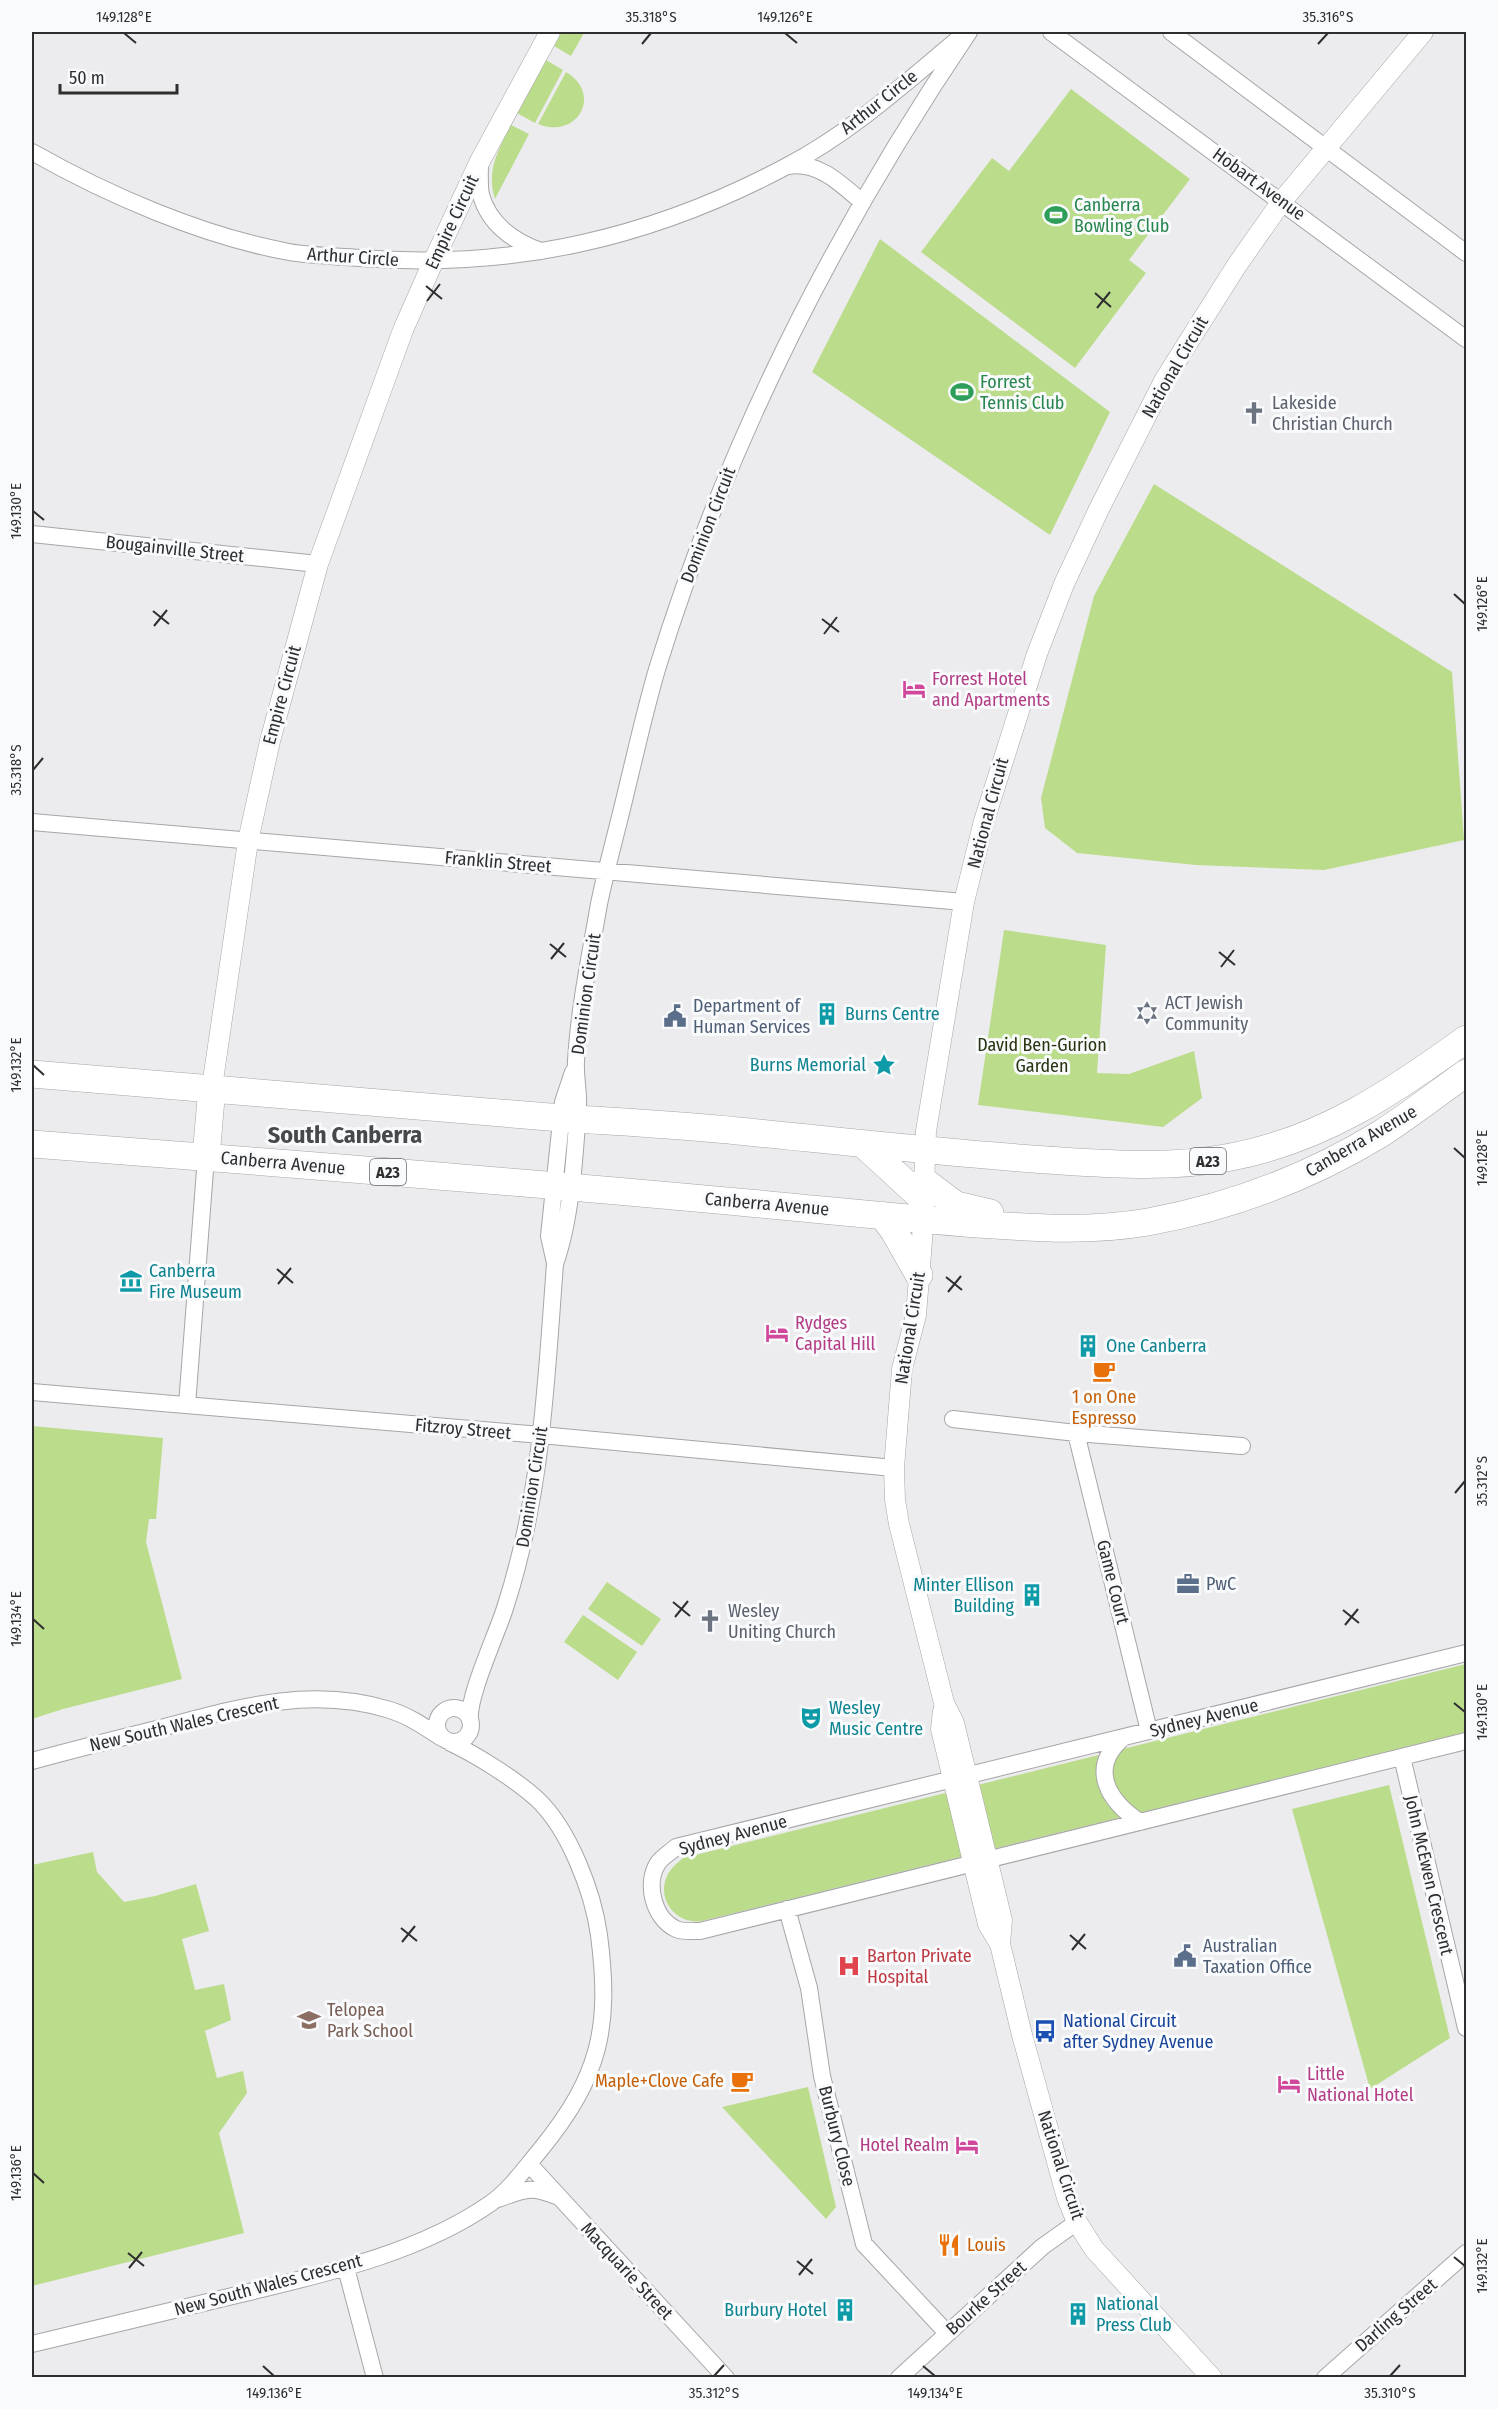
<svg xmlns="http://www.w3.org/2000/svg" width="1498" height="2409" viewBox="0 0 1498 2409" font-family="'Fira Sans Condensed',sans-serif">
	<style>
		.green { fill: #bbdc8b }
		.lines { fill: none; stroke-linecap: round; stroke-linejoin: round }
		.minor-casing { stroke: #a6a6a9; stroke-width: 18 }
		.tertiary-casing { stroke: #a6a6a9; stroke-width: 21 }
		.trunk-casing { stroke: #a6a6a9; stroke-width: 28 }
		.minor { stroke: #fff; stroke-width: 16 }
		.tertiary { stroke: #fff; stroke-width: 20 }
		.trunk { stroke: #fff; stroke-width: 27 }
		.ticks { fill: none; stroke: #2e2e2f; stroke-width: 2 }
		.labels { text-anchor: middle; stroke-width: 6; stroke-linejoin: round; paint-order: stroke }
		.shield { fill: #f9fafc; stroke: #6b6b6c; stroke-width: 1.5 }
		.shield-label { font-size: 16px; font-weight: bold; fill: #2e2e2f }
		.street-label { font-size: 18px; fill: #2e2e2f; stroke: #f9fafc }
		.leisure-label { font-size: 18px; fill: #27864d; stroke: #f9fafc; text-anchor: start }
		.worship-label { font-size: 18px; fill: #5b616d; stroke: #f9fafc; text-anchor: start }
		.hotel-label { font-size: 18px; fill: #b23c85; stroke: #f9fafc; text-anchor: start }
		.service-label { font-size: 18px; fill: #4e5e75; stroke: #f9fafc; text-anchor: start }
		.culture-label { font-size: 18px; fill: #0d838f; stroke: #f9fafc; text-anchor: start }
		.park-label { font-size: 18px; fill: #273410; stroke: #f9fafc }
		.food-label { font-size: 18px; fill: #c56008; stroke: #f9fafc }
		.health-label { font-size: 18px; fill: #be3a42; stroke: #f9fafc; text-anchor: start }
		.education-label { font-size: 18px; fill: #785e54; stroke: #f9fafc; text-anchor: start }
		.transit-label { font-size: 18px; fill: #164399; stroke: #f9fafc; text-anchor: start }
		.district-label { font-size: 24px; font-weight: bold; fill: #47484a; stroke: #f9fafc }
		.neatline { fill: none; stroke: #2e2e2f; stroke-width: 2 }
		.ticks-label { font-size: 15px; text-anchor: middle; fill: #2e2e2f }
	</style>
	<rect width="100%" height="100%" fill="#ececef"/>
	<path class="green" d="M562,32l22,1 -13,23 -17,-10z
		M546,60l17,10 -28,53 -18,-10z
		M566,72c38,23 10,68 -28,52z
		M1071,89l119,90 -61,81 17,13 -71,95 -154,-116 71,-94 17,13z
		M511,125l18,9 -34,65c-9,-28 3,-49 16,-74z
		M880,239l230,173 -60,123 -238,-163z
		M1154,484l298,188 12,168 -140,30 -128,-5 -119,-12 -32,-25 -4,-30 53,-202z
		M1004,930l102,15 -9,128 32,1 65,-23 8,47 -39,29 -185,-22z
		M32,1426l131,12 -7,81h-7l-3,23 36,137 -119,30 -31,10z
		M607,1582l54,37 -19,27 -54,-37z
		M583,1615l54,37 -19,28 -54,-38z
		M1466,1664v68l-764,189c-25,4 -46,-21 -35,-45 3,-7 10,-13 16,-18z
		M1389,1785l61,253 -80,51 -78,-280z
		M93,1852l4,20 27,30 31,-6 41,-12 13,47 -27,8 13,51 29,-6 7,36 -26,11 12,47 26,-7 4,22 -28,40 25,100 -212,53v-421z
		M808,2087l28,120 -10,12 -104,-112z"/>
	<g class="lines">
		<g class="minor-casing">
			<path id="minor" d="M1051,32l415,307
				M1171,32l295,221
				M32,152c76,43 170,84 257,100 23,4 48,4 71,6 153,12 292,-20 427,-92 63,-33 116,-81 170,-126
				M480,162c0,11 -1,23 1,33 8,29 33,47 60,56
				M788,166c30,-5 52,17 74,36
				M32,534l286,30
				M32,822l932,80
				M555,1263l-6,-27 14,-134 10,-30
				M32,1392l509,43 353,33
				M187,1405l19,-248
				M953,1419l123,14 73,298
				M1076,1433l166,13
				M1466,1653l-790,194c-5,5 -14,10 -18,16 -13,20 -5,55 18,66 6,3 16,2 24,2l766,-190
				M437 1725a17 17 0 1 1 34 0a17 17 0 1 1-34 0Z
				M470,1721c-3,-24 27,-87 35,-113 37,-113 41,-226 50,-344 16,-45 20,-108 23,-157 1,-15 -3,-30 -2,-46 3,-53 14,-105 23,-157 8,-39 19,-77 28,-116 10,-41 19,-82 31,-122 70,-226 179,-439 311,-634
				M1123,1738c-35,30 -15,63 17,84
				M1402,1757l64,271
				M32,1761c44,-12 88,-23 133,-34 75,-20 147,-41 225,-17 19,6 35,17 52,28
				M787,1909l22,79 13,88 42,168 83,89
				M529,2164l197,214
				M498,2199c26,-9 32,-14 58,-3
				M346,2268l29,110
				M32,2344c69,-17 139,-33 209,-50 83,-20 179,-41 250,-91 19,-13 35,-36 50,-54 59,-73 70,-121 58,-214 -6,-43 -30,-106 -62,-136 -22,-20 -62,-45 -88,-57
				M899,2378l143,-131 35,-25
				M1325,2378l141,-125"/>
		</g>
		<g class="tertiary-casing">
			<path id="tertiary" d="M212,1087l36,-246 22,-100 48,-177 85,-234 30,-68 47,-101 70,-129
				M943,1711l-2,18 47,195 12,20 22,91 45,163 10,24 17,27 118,129
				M1000,1944l2,-24 -48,-197 -10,-20 -45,-179 -4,-24 -1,-32 8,-99 14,-54 6,-74 4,-110 38,-229 20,-81 53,-167 27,-70 35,-75 66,-130 72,-114 45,-64 141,-169"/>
		</g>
		<g class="trunk-casing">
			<path id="trunk" d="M32,1074c176,13 353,30 530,44 58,4 118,7 176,13 103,10 206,22 309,29 62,4 123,9 184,-3 91,-17 162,-65 235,-118
				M32,1144c239,18 478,37 717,59 76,7 152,15 229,21 59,4 111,8 170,-2 83,-15 162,-45 234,-89 29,-19 56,-40 84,-60
				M863,1144l60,55
				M206,1157l6,-70
				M924,1181l32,24 34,8
				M882,1215l12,16 25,44"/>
		</g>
		<use href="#minor" class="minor"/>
		<use href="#tertiary" class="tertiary"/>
		<use href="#trunk" class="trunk"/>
	</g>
	<path class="ticks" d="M124,33l12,10M785,33l12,10M642,44l9,-11M1318,44l10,-11M426,286l16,13M1095,293l16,14M427,301l13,-17M1097,308l13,-16M33,511l11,9M1454,594l11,10M153,611l16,13M822,619l17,13M154,626l13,-16M824,634l13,-17M33,770l10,-12M550,944l16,13M1219,952l16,13M551,959l13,-16M1221,967l13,-17M33,1065l11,10M1454,1148l11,10M277,1269l16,14M946,1277l16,13M278,1284l13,-16M948,1292l13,-16M1455,1493l10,-12M673,1602l17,14M1343,1610l16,13M675,1617l13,-16M33,1619l11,10M1345,1625l13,-16M1454,1703l11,9M401,1928l16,13M1070,1935l16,14M402,1942l13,-16M1072,1950l13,-16M33,2173l11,10M128,2253l16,13M1454,2257l11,9M797,2261l16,13M129,2268l13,-16M799,2275l13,-16M263,2366l11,10M923,2366l12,10M714,2376l10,-11M1390,2376l10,-11"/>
	<defs>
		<g id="stadium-bare" transform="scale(1.8)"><path d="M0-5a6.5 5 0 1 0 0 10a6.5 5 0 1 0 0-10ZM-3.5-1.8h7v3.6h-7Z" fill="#2e9e5b" stroke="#f9fafc" stroke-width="2.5" paint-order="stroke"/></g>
		<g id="church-bare" transform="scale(1.8)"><path d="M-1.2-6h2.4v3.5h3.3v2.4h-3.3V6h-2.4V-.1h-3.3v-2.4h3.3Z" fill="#6b7280" stroke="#f9fafc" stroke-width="2.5" paint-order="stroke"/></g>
		<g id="hotel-bare" transform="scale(1.8)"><path d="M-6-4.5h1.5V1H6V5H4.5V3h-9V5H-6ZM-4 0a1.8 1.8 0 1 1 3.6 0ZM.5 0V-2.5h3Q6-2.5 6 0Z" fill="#d1479c" stroke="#f9fafc" stroke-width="2.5" paint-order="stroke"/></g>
		<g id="synagogue-bare" transform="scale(1.8)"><path d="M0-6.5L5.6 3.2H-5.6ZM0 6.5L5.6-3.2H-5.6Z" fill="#6b7280" stroke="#f9fafc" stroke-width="2.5" paint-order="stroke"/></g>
		<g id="building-bare" transform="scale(1.8)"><path d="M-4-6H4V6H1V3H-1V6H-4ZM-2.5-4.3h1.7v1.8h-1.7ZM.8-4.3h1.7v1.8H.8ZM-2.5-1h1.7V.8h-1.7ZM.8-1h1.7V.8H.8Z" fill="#0f9aa8" stroke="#f9fafc" stroke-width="2.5" paint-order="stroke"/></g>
		<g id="civic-bare" transform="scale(1.8)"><path d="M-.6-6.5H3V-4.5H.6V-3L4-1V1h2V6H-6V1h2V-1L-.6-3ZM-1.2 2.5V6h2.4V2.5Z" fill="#5c6f8a" stroke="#f9fafc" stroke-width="2.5" paint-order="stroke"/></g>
		<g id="sight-bare" transform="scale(1.8)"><path d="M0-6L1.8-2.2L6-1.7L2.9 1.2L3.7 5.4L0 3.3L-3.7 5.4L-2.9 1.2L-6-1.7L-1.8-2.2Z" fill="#0f9aa8" stroke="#f9fafc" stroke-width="2.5" paint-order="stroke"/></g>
		<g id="museum-bare" transform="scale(1.8)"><path d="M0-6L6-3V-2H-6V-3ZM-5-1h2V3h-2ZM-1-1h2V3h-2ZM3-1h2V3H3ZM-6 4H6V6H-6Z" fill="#0f9aa8" stroke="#f9fafc" stroke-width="2.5" paint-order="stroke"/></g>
		<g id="cafe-bare" transform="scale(1.8)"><path d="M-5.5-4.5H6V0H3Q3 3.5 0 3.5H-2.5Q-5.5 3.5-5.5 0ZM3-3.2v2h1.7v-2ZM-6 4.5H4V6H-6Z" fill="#e8710a" stroke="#f9fafc" stroke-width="2.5" paint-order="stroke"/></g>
		<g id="office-bare" transform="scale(1.8)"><path d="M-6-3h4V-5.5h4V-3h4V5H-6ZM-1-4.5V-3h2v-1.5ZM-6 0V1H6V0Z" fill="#5c6f8a" stroke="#f9fafc" stroke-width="2.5" paint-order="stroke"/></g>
		<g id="theatre-bare" transform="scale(1.8)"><path d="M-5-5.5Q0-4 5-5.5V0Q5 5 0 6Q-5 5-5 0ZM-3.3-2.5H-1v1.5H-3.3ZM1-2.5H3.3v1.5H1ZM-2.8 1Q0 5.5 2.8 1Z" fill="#0f9aa8" stroke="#f9fafc" stroke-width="2.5" paint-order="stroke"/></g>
		<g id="hospital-bare" transform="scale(1.8)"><path d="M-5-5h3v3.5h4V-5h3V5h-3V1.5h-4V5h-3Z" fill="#e0444e" stroke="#f9fafc" stroke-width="2.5" paint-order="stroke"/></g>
		<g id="school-bare" transform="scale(1.8)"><path d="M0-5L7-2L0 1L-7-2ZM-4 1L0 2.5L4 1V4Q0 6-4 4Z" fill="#8d6e63" stroke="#f9fafc" stroke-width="2.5" paint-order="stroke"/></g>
		<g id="bus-bare" transform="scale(1.8)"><path d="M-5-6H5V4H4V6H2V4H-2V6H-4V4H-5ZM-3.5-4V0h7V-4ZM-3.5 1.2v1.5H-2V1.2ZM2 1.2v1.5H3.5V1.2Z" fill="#1a4fb4" stroke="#f9fafc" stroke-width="2.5" paint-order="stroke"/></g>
		<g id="restaurant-bare" transform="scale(1.8)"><path d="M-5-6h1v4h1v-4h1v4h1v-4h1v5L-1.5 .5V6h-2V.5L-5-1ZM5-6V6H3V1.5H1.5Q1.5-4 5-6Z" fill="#e8710a" stroke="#f9fafc" stroke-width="2.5" paint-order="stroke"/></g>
	</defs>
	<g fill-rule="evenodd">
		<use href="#stadium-bare" x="1056" y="215"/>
		<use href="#stadium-bare" x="962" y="392"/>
		<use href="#church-bare" x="1254" y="413"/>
		<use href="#hotel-bare" x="914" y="689"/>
		<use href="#synagogue-bare" x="1147" y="1013"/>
		<use href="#building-bare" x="827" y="1014"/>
		<use href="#civic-bare" x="675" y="1016"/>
		<use href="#sight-bare" x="884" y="1065"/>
		<use href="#museum-bare" x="131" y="1281"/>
		<use href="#hotel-bare" x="777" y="1333"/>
		<use href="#building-bare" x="1088" y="1346"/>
		<use href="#cafe-bare" x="1104" y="1371"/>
		<use href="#office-bare" x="1188" y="1584"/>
		<use href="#building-bare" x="1032" y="1595"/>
		<use href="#church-bare" x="710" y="1621"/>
		<use href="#theatre-bare" x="811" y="1718"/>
		<use href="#civic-bare" x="1185" y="1956"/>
		<use href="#hospital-bare" x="849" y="1966"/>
		<use href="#school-bare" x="309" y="2020"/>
		<use href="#bus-bare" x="1045" y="2031"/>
		<use href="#cafe-bare" x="742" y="2081"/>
		<use href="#hotel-bare" x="1289" y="2084"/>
		<use href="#hotel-bare" x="967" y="2145"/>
		<use href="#restaurant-bare" x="949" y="2245"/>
		<use href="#building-bare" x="845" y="2310"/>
		<use href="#building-bare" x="1078" y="2314"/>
	</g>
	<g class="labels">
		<g class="shield">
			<rect x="1190" y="1148" width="36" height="26" rx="4.5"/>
			<rect x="370" y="1159" width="36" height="26" rx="4.5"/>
		</g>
		<g class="shield-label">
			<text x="1208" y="1167">A23</text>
			<text x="388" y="1178">A23</text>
		</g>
		<g class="street-label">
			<text transform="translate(879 102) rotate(-38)" y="6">Arthur Circle</text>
			<text transform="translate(1259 184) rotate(36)" y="6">Hobart Avenue</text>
			<text transform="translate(452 222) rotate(-65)" y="6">Empire Circuit</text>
			<text transform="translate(353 257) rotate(4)" y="6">Arthur Circle</text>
			<text transform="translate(1175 367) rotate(-60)" y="6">National Circuit</text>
			<text transform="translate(708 525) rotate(-69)" y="6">Dominion Circuit</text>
			<text transform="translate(175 549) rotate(6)" y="6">Bougainville Street</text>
			<text transform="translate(282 695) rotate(-75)" y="6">Empire Circuit</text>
			<text transform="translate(988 813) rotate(-75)" y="6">National Circuit</text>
			<text transform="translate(498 862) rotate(5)" y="6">Franklin Street</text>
			<text transform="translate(586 994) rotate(-82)" y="6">Dominion Circuit</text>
			<text transform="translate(1361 1141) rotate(-30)" y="6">Canberra Avenue</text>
			<text transform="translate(283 1163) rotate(5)" y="6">Canberra Avenue</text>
			<text transform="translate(767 1204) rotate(5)" y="6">Canberra Avenue</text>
			<text transform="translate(910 1328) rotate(-81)" y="6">National Circuit</text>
			<text transform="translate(463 1429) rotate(5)" y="6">Fitzroy Street</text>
			<text transform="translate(532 1487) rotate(-81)" y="6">Dominion Circuit</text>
			<text transform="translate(1113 1582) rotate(76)" y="6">Game Court</text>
			<text transform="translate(1204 1718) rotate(-14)" y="6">Sydney Avenue</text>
			<text transform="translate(184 1724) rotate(-13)" y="6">New South Wales Crescent</text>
			<text transform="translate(733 1835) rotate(-15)" y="6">Sydney Avenue</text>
			<text transform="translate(1429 1875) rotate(77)" y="6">John McEwen Crescent</text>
			<text transform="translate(837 2136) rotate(76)" y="6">Burbury Close</text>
			<text transform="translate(1061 2165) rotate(72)" y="6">National Circuit</text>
			<text transform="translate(627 2271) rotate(47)" y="6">Macquarie Street</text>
			<text transform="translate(268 2285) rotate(-15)" y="6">New South Wales Crescent</text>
			<text transform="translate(986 2298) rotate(-42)" y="6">Bourke Street</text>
			<text transform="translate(1396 2315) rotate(-41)" y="6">Darling Street</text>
		</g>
		<g class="leisure-label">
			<text x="1074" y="211">Canberra<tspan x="1074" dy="21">Bowling Club</tspan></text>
			<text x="980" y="388">Forrest<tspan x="980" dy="21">Tennis Club</tspan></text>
		</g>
		<g class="worship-label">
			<text x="1272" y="409">Lakeside<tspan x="1272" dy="21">Christian Church</tspan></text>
			<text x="1165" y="1009">ACT Jewish<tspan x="1165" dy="21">Community</tspan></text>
			<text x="728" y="1617">Wesley<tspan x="728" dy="21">Uniting Church</tspan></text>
		</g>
		<g class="hotel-label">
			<text x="932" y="685">Forrest Hotel<tspan x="932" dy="21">and Apartments</tspan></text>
			<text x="795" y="1329">Rydges<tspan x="795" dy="21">Capital Hill</tspan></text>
			<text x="1307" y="2080">Little<tspan x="1307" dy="21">National Hotel</tspan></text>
			<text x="949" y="2151" text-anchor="end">Hotel Realm</text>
		</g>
		<g class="service-label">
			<text x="693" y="1012">Department of<tspan x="693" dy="21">Human Services</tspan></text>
			<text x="1206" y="1590">PwC</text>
			<text x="1203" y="1952">Australian<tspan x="1203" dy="21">Taxation Office</tspan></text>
		</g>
		<g class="culture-label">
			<text x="845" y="1020">Burns Centre</text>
			<text x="866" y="1071" text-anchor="end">Burns Memorial</text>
			<text x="149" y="1277">Canberra<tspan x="149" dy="21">Fire Museum</tspan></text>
			<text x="1106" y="1352">One Canberra</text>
			<text x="1014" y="1591" text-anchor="end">Minter Ellison<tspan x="1014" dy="21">Building</tspan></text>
			<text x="829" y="1714">Wesley<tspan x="829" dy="21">Music Centre</tspan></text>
			<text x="1096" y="2310">National<tspan x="1096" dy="21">Press Club</tspan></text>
			<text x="827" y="2316" text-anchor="end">Burbury Hotel</text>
		</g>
		<g class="park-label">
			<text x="1042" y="1051">David Ben-Gurion<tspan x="1042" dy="21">Garden</tspan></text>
		</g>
		<g class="food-label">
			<text x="1104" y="1403">1 on One<tspan x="1104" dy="21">Espresso</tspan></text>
			<text x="724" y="2087" text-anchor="end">Maple+Clove Cafe</text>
			<text x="967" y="2251" text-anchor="start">Louis</text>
		</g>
		<g class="health-label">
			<text x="867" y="1962">Barton Private<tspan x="867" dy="21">Hospital</tspan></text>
		</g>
		<g class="education-label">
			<text x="327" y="2016">Telopea<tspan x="327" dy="21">Park School</tspan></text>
		</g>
		<g class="transit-label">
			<text x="1063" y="2027">National Circuit<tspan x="1063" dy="21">after Sydney Avenue</tspan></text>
		</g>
		<g class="district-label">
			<text x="345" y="1143">South Canberra</text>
		</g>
	</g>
	<rect width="1498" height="2409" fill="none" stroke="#f9fafc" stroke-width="66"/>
	<path d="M60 84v9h117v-9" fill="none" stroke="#2e2e2f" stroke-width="3"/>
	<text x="69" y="84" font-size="18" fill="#2e2e2f" stroke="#f9fafc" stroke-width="4.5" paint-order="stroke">50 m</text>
	<rect x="33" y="33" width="1432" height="2343" class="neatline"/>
	<g class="ticks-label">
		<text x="124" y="22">149.128°E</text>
		<text x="651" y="22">35.318°S</text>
		<text x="785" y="22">149.126°E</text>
		<text x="1328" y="22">35.316°S</text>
		<text transform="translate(16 511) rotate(-90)" y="5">149.130°E</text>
		<text transform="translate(1482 604) rotate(-90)" y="5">149.126°E</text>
		<text transform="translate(16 770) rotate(-90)" y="5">35.318°S</text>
		<text transform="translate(16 1065) rotate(-90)" y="5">149.132°E</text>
		<text transform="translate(1482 1158) rotate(-90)" y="5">149.128°E</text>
		<text transform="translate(1482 1481) rotate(-90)" y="5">35.312°S</text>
		<text transform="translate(16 1619) rotate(-90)" y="5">149.134°E</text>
		<text transform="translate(1482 1712) rotate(-90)" y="5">149.130°E</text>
		<text transform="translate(16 2173) rotate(-90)" y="5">149.136°E</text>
		<text transform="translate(1482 2266) rotate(-90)" y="5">149.132°E</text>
		<text x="274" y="2398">149.136°E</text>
		<text x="714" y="2398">35.312°S</text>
		<text x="935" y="2398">149.134°E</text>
		<text x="1390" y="2398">35.310°S</text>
	</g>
</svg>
